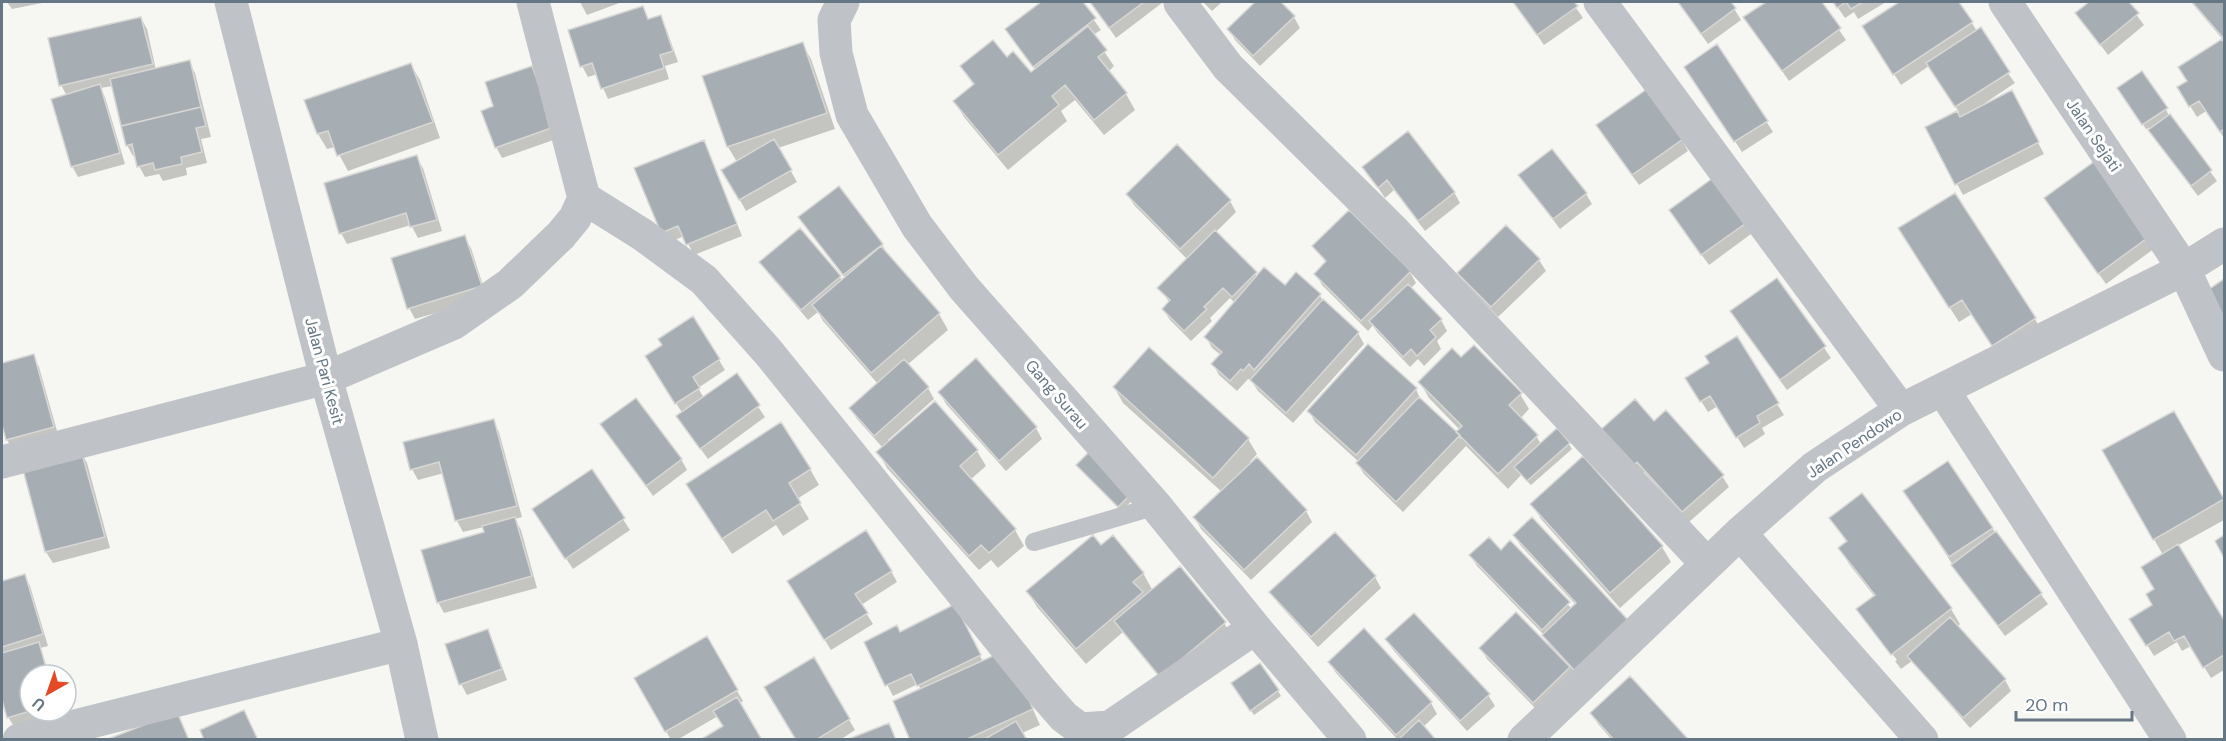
<svg xmlns="http://www.w3.org/2000/svg" width="2226" height="741" viewBox="0 0 2226 741" font-family="'DM Sans',sans-serif">
	<style>
		.shadow { fill: #0003 }
		.building { fill: #a6aeb4; stroke: #d7d7d5; stroke-width: 1.5 }
		.lines { fill: none; stroke-linecap: round; stroke-linejoin: round }
		.lane { stroke: #bfc3c7; stroke-width: 18 }
		.street { stroke: #bfc3c7; stroke-width: 33 }
		.labels { text-anchor: middle; stroke-width: 6; stroke-linejoin: round; paint-order: stroke }
		.street-label { font-size: 16px; fill: #657784; stroke: #fff }
	</style>
	<rect width="100%" height="100%" fill="#f6f6f2"/>
	<path class="shadow" d="M7,2h40l-35,7z
		M580,2h42l-35,13z
		M1043,2h38l20,28 -8,5 21,31 -6,6 18,22 9,16 -31,25 -29,-35 -14,11 6,10 -59,49 -44,-53 -9,-15 19,-16 -12,-19 44,-8 24,15 6,-4 -29,-40z
		M1091,2h70l1,1 -46,35z
		M1203,2h19l-10,9z
		M1257,2h22l15,15 6,11 -40,38 -25,-26 -6,-11z
		M1514,2h58l11,16 -39,27z
		M1678,2h52l11,18 -33,24z
		M1768,2h52l26,38 -57,41 -44,-63z
		M1834,2h52l-28,17 -4,-7 -9,6z
		M1902,2h56l19,29 38,52 -30,20 1,2 31,-2 27,51 -81,41 -36,-67 32,-16 -30,-46 -28,19 -37,-58z
		M2091,2h36l17,23 -36,30 -31,-42z
		M2191,2h33v39z
		M642,8l7,12 11,-3 6,11 12,34 -13,4 4,13 -61,20 -11,-25 -9,3 -6,-11z
		M141,18l6,11 9,41 33,-8 6,11 16,64 -10,2 6,24 -21,5 1,7 -24,6 -4,-7 -14,3 -6,-11 -3,-11 -3,1 -6,-11 -14,-59 -13,2 5,9 20,67 -47,13 -6,-11 -5,-70 -6,-11z
		M2222,41l2,5v92l-18,-27 -9,6 -12,-19 4,-17z
		M802,44l9,15 24,70 -57,19 19,34 -51,29 -23,-41 14,-8 -9,-15 -24,-70z
		M411,65l9,15 20,58 -92,33 -13,-24 -8,2 -9,-15 -12,-33z
		M532,68l6,10 21,60 -57,20 -6,-11 -1,-40z
		M1693,78l73,43 7,11 -31,20z
		M2122,94l44,15 2,5 49,67 -19,15 -42,-55 -7,-13 -3,1z
		M1604,137l78,3 6,11 -49,34z
		M703,142l6,11 33,83 -48,19 -10,-19 -16,7 -6,-11z
		M416,157l7,11 19,63 -24,7 -7,-13 -64,19 -6,-11z
		M2095,163l60,85 -49,36 -54,-75z
		M1364,167l90,25 6,11 -35,28 -31,-41 -9,8z
		M1520,176l66,18 6,10 -32,25z
		M1713,180l38,54 -42,31 -32,-44z
		M1128,195l102,6 6,11 -21,21 43,44 27,10 34,7 4,7 35,32 6,11 -71,79 -35,-32 -7,-11 -3,-1 -11,12 -18,-16 -6,-11 8,-9 -9,-7 -6,-11 29,-34 -5,-5 -20,20 2,3 -21,20 -21,-21 -7,-11 7,-6 -11,-15 29,-28 -54,-55z
		M800,217l82,28 7,11 50,58 9,16 -41,35 21,23 6,11 -46,41 2,2 45,-39 42,48 9,15 -16,14 45,50 9,16 -26,22 -7,-8 -12,10 -92,-102 -9,-16 5,-4 -26,-29 -6,-11 27,-24 -55,-63 -5,-9 -10,8 -40,-47 -7,-11 79,15 2,4 4,-2z
		M1506,227l33,33 7,11 -48,46 -32,-33 -7,-11z
		M464,237l7,11 16,50 -72,21 -6,-11z
		M1909,244l126,75 8,15 -41,27 -30,-47 -13,8z
		M1314,246l96,26 6,11 -6,6 31,31 6,11 -10,10 4,8 -17,17 -6,-7 -8,8 -33,-35 -4,-7 -5,6 -46,-46 -6,-11 10,-11z
		M1777,280l54,78 -44,32 -49,-67z
		M33,356l6,11 20,71 -45,13 -7,-11 -5,-21v-54z
		M1461,359l59,35 9,15 -9,10 16,17 5,8h28l3,5 -41,36 -10,-10 -13,14 -42,-43 -63,66 -39,-38 -7,-11 2,-1 -44,-40 -6,-11 107,-22 5,12 40,38 -3,-7 2,-2 -31,-32 -9,-16z
		M719,360l6,10 -27,18 6,10 32,-23 29,42 -57,42 -23,-31 -2,-14 -30,-46z
		M1687,379l90,25 7,11 -22,13 3,6 -21,14 -26,-42 -10,6z
		M1114,387l134,52 9,15 -7,8 56,49 6,11 -61,58 -50,-51 -6,-11 27,-26 -99,-89z
		M940,393l96,35 6,11 -36,32 -60,-67z
		M1666,412l56,64 7,11 -40,35 -45,-50 -6,6 -32,-34 48,-21z
		M2174,413l50,90v17l-47,26 47,77v47l-13,8 -20,-32 -9,5 -5,-9 -23,14 -23,-37 23,-14 9,-50 -59,-104z
		M493,421l6,11 23,85 -7,2 6,11 16,58 -93,25 -6,-11 48,-69 -2,-6 -21,5 -6,-11 -13,-48 -26,7 -6,-11z
		M602,424l79,35 6,11 -34,26z
		M81,452l6,11 23,85 -57,15 -7,-11 -23,-85z
		M1078,466l58,31 -15,14z
		M810,469l9,16 -22,14 12,20 -26,17 -7,-11 -44,29 -35,-54z
		M592,471l38,59 -57,39 -32,-48z
		M1862,495l89,114 9,15 -3,3 48,53 6,11 -41,37 -58,-67 -11,8 -6,-8 2,-1 -28,-37h-3l-8,-13 17,-13 -26,-33 -9,-16 7,-5 -16,-25z
		M1912,502l80,26 56,76 -43,32 -45,-60z
		M1532,504l130,43 9,15 -51,46 -79,-89z
		M1335,534l40,43 6,11 -63,59 -40,-44 -7,-11z
		M1514,535l113,86 -87,92 -53,-54 -6,-11 69,-2 -6,-11 -67,-69 -6,-10 30,-4 9,-9 62,66 4,-4 -55,-59z
		M1101,547l42,26 10,18 71,32 7,11 -64,53 -44,-55 -37,32 -49,-57 -9,-15z
		M891,571l6,11 -36,23 12,19 -42,26 -36,-57z
		M24,575l6,11 18,60 -8,2 10,27h-20v36h31l1,3 -47,14 -7,-11 -6,-22v-113z
		M961,616l22,46 31,5 26,58 -18,8 3,7h-113l9,-50 -3,-6 -25,12 -27,-53z
		M487,631l6,11 14,38 -40,15 -6,-11z
		M706,638l37,63 -4,3 -15,22 -6,-10 -41,24h-6l-35,-61z
		M1387,640l101,55 7,11 -28,25 -73,-80z
		M814,659l41,71 -15,10h-43z
		M1329,662l102,41 6,11 -14,13 11,13h-36l-62,-67z
		M1630,678l57,62h-75l-14,-16 -6,-10z
		M1236,689l42,2 3,5 -27,19z"/>
	<path class="building" d="M1041,2h42l13,16 -63,49 -28,-38z
		M1090,2h54l-35,26z
		M1255,2h26l14,14 -42,40 -26,-27z
		M1513,2h61l4,4 -41,29z
		M1678,2h53l5,6 -35,26z
		M1766,2h56l19,26 -59,43 -39,-54z
		M1833,2h30l-12,7 -5,-7 -9,6z
		M1899,2h60l14,20 -80,53 -31,-49z
		M2089,2h40l10,11 -39,32 -25,-32z
		M2192,2h32v37z
		M643,6l5,13 13,-4 12,36 -13,4 4,13 -63,21 -9,-26 -12,4 -12,-37z
		M141,17l12,47 -94,22 -11,-48z
		M1088,26l19,24 -9,7 29,36 -33,27 -29,-35 -13,11 7,9 -61,50 -45,-54 21,-17 -14,-18 33,-26 14,17 6,-6 18,21z
		M1981,27l29,45 -55,35 -29,-44z
		M2222,39l2,4v86l-4,3 -21,-31 -10,6 -12,-20 10,-6 -9,-14z
		M803,42l24,71 -100,34 -25,-71z
		M1717,44l51,77 -34,21 -50,-75z
		M190,60l11,47 -80,19 -11,-47z
		M411,63l22,59 -96,34 -9,-25 -11,3 -13,-34z
		M532,66l22,61 -59,21 -14,-37 12,-5 -8,-24z
		M2142,71l26,37 -26,17 -25,-37z
		M100,84l20,69 -49,14 -20,-68z
		M1647,89l36,50 -51,36 -36,-50z
		M2012,90l27,52 -84,43 -30,-58 32,-16 3,6z
		M201,107l5,19 -10,2 6,24 -21,5 1,7 -27,6 -2,-7 -16,4 -5,-23 -6,2 -5,-20z
		M2170,114l42,56 -21,16 -43,-56z
		M1408,131l47,61 -37,29 -31,-41 -9,8 -16,-21z
		M774,139l18,31 -53,30 -18,-30z
		M704,140l33,84 -51,21 -8,-19 -17,7 -27,-65z
		M1177,144l54,56 -51,49 -54,-55z
		M1552,149l35,44 -34,26 -35,-44z
		M417,155l20,65 -27,7 -4,-14 -67,21 -15,-51z
		M2095,161l55,75 -52,38 -54,-76z
		M1713,178l33,45 -45,32 -32,-45z
		M839,186l44,58 -40,31 -45,-58z
		M1955,193l81,125 -44,28 -30,-46 -13,8 -51,-80z
		M1349,210l62,61 -50,50 -47,-47 12,-13 -14,-15z
		M1506,225l34,34 -49,48 -34,-34z
		M800,228l41,48 -40,34 -42,-48z
		M1215,230l42,42 -25,25 -9,-9 -19,19 3,2 -23,22 -22,-22 8,-9 -13,-12z
		M465,235l17,51 -75,23 -16,-51z
		M881,246l59,67 -69,60 -59,-68z
		M1264,267l21,18 11,-13 25,22 -67,76 -5,-6 -6,7 -2,-2 -11,12 -19,-17 11,-12 -18,-15z
		M1777,278l49,68 -46,34 -50,-69z
		M2224,279v43l-19,-30z
		M1408,284l34,35 -12,11 6,7 -19,19 -6,-7 -8,8 -34,-36z
		M1323,299l36,33 -73,81 -36,-33z
		M693,316l27,43 -27,18 7,11 -25,16 -30,-48 17,-11 -4,-6z
		M1737,336l42,67 -22,13 3,7 -24,15 -26,-42 -10,6 -15,-24 24,-15 -4,-7z
		M1368,344l49,44 -61,67 -49,-44z
		M1474,345l48,48 -13,12 29,30 -40,39 -42,-42 6,-6 -44,-44 34,-34 9,9z
		M1149,347l100,91 -36,40 -100,-91z
		M34,354l20,73 -48,13 -4,-15v-62z
		M976,358l61,69 -38,34 -61,-69z
		M904,359l25,28 -55,49 -25,-28z
		M737,373l23,32 -60,44 -24,-33z
		M1419,397l41,38 -64,67 -40,-39z
		M636,398l46,61 -36,27 -46,-62z
		M1635,399l19,22 12,-11 58,65 -42,37 -45,-50 -6,6 -33,-36z
		M935,401l43,49 -18,16 56,63 -27,24 -8,-8 -12,11 -93,-104z
		M2174,411l50,88 -71,41 -51,-90z
		M494,419l23,87 -62,15 -16,-59 -29,8 -7,-28z
		M781,422l30,47 -22,14 12,20 -28,18 -7,-11 -44,29 -36,-55z
		M1557,428l13,15 -43,38 -13,-14z
		M1093,448l41,43 -16,16 -42,-42z
		M81,450l24,87 -60,15 -23,-86z
		M1583,456l80,90 -53,47 -80,-89z
		M1257,457l50,53 -63,60 -51,-53z
		M1948,461l45,67 -44,29 -46,-66z
		M592,469l33,49 -60,41 -33,-50z
		M1862,493l90,115 -61,47 -35,-46 19,-14 -37,-47 9,-7 -18,-23z
		M515,517l17,59 -95,27 -16,-53 63,-18 -2,-6z
		M1532,517l96,103 -54,50 -32,-35 34,-32 -63,-68z
		M866,530l26,41 -37,23 13,19 -44,27 -37,-59z
		M1996,531l46,62 -44,33 -47,-61z
		M1335,532l41,44 -65,61 -42,-45z
		M1093,535l8,10 12,-10 31,38 -11,9 10,10 -67,57 -50,-58z
		M2224,535v23l-9,-17z
		M1489,537l12,13 9,-10 60,62 -28,28 -73,-75z
		M2178,544l46,76v35l-21,13 -19,-32 -10,5 -5,-9 -23,14 -17,-27 23,-14 -6,-11 8,-5 -13,-22z
		M1180,566l46,56 -66,55 -46,-56z
		M25,574l18,60 -41,13v-66z
		M955,604l26,51 -64,31 -6,-12 -26,12 -21,-44 33,-17 3,7z
		M1516,612l54,55 -37,36 -54,-55z
		M1414,613l76,81 -30,27 -75,-82z
		M1950,617l56,62 -43,39 -56,-62z
		M1364,628l68,74 -36,33 -68,-73z
		M488,629l14,40 -43,16 -14,-41z
		M707,636l31,54 -73,42 -31,-54z
		M39,642l9,33h-18v36l-23,7 -5,-18v-47z
		M1006,650l27,59 -68,31h-55l-17,-39z
		M814,657l36,62 -34,21h-20l-32,-53z
		M1260,663l19,27 -29,21 -19,-28z
		M1630,676l58,63 -74,1 -24,-27z
		M737,697l25,43h-62l23,-14 -10,-15z
		M244,710l14,30h-54l-4,-10z
		M177,712l12,28 -81,-1z
		M1419,720l17,20h-38z
		M1016,721l11,19h-44z
		M889,723l7,17h-50z"/>
	<g class="lines">
		<path class="lane" d="M1034,542l122,-36"/>
		<path class="street" d="M231,2l95,376 75,266 21,96
			M843,2l-9,18 2,33 16,62 65,111 47,62 192,218 99,122 95,112
			M1600,2l301,408
			M2005,2l179,267 40,86
			M1180,3l48,64 167,165 312,332
			M584,198l59,37 61,45 65,73 273,339 22,25 16,12 30,-2 145,-99
			M1943,390l227,350
			M2,462l324,-84 128,-55 56,-39 51,-49 14,-17 9,-20 -51,-196
			M1740,533l182,207
			M19,740l382,-96
			M1524,740l216,-207 75,-66 86,-57 283,-141 40,-25"/>
	</g>
	<g class="labels">
		<g class="street-label">
			<text transform="translate(2094 135) rotate(56)" y="6">Jalan Sejati</text>
			<text transform="translate(325 371) rotate(75)" y="6">Jalan Pari Kesit</text>
			<text transform="translate(1057 394) rotate(49)" y="6">Gang Surau</text>
			<text transform="translate(1854 443) rotate(-34)" y="6">Jalan Pendowo</text>
		</g>
	</g>
	<rect width="2226" height="741" fill="none" stroke="#657784" stroke-width="6"/>
	<g transform="translate(48 693) rotate(220)"><circle r="28" fill="#ffffff" stroke="#c1c9ce" stroke-width="1.5"/>
	<path d="M0-4.5L10 22L0 15L-10 22Z" fill="#e44824"/>
	<text y="-9" font-size="16" font-weight="bold" text-anchor="middle" fill="#657784">U</text>
	</g>
	<path d="M2016 711v9h116v-9" fill="none" stroke="#657784" stroke-width="3"/>
	<text x="2025" y="711" font-size="18" fill="#657784" stroke="#ffffff" stroke-width="4.5" paint-order="stroke">20 m</text>
</svg>
